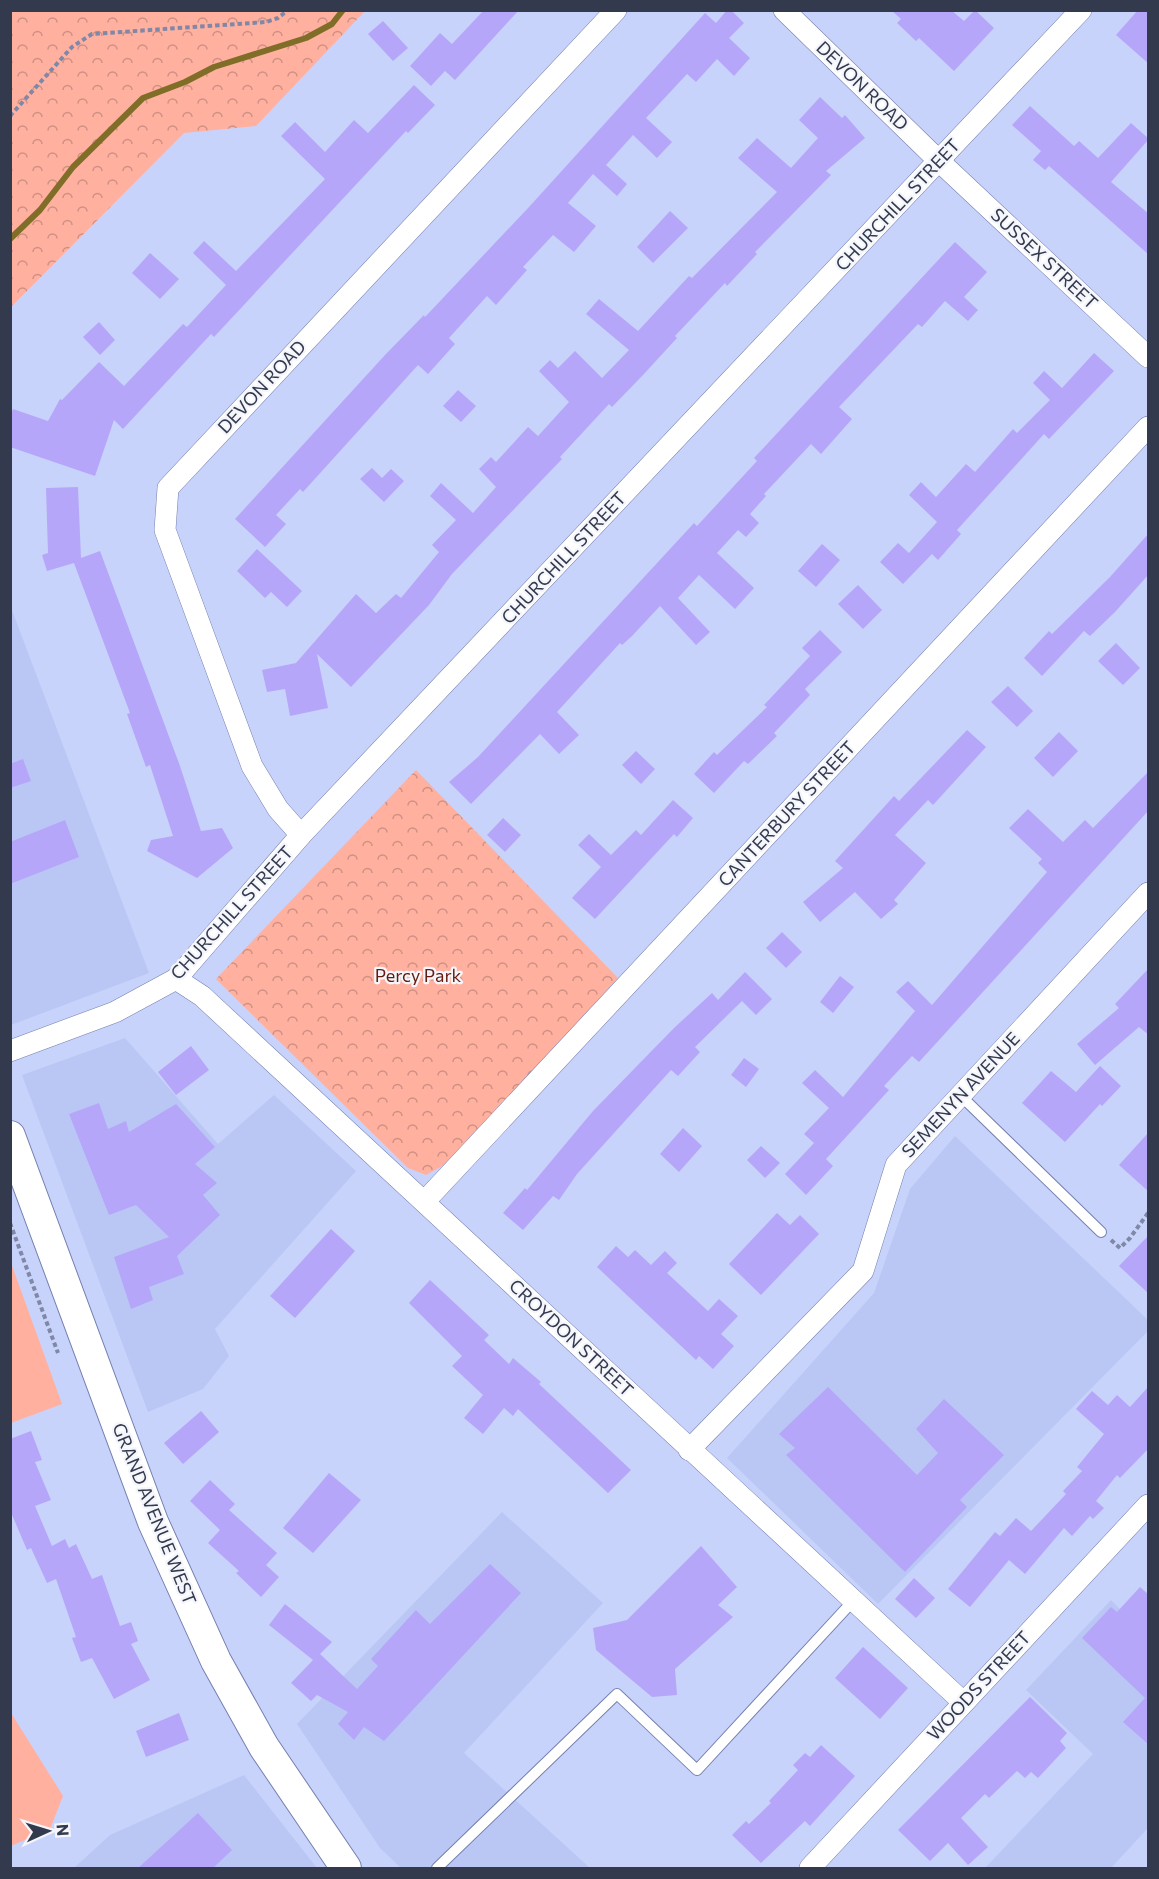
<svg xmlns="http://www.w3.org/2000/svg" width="1159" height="1879" viewBox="0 0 1159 1879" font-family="Commissioner,sans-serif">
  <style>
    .built { fill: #bac7f5 }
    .grass { fill: #ffb09f }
    .park { fill: url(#park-crowns) }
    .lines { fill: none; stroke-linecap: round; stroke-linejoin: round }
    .stream { stroke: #806d28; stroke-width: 6 }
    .building { fill: #b6a6fa }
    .lane-casing { stroke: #7480ae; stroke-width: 12 }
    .street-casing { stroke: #7480ae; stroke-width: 22 }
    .secondary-casing { stroke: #7480ae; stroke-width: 32 }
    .path { stroke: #8088a7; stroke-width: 4; stroke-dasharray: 4.5 3; stroke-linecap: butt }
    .lane { stroke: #fff; stroke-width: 10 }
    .street { stroke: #fff; stroke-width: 21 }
    .secondary { stroke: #fff; stroke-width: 30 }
    .labels { text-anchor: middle; stroke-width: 4.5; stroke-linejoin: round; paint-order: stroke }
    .street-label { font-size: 18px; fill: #343a4e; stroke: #f4f6fb }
    .park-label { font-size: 18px; fill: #641b0e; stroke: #f4f6fb }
  </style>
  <defs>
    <pattern id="park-crowns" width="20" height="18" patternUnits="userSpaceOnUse" patternTransform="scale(1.5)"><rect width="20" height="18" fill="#ffb09f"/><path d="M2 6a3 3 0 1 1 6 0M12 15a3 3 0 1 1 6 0" fill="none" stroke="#cf9084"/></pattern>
  </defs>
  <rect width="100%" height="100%" fill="#c8d3fb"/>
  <!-- built -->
  <g class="built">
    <polygon points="10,605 149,973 11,1025 10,1025"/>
    <polygon points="125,1038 218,1144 274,1095 356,1171 215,1329 229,1356 203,1389 148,1412 22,1075"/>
    <polygon points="955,1136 1148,1320 1148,1331 878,1604 727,1458 874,1293 910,1189"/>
    <polygon points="502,1512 603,1603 464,1753 590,1868 401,1868 380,1848 297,1724"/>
    <polygon points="1111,1600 1148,1638 1148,1828 1111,1868 985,1868 1093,1754 1026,1690"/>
    <polygon points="244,1775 317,1868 74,1868 110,1835"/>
  </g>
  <!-- grass -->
  <g class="grass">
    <polygon points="11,1263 62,1404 11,1423 10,1423"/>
    <polygon points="11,1713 63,1796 50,1829 11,1846"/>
  </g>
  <!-- park -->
  <g class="park">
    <polygon points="11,10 365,10 365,11 256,126 184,133 11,307"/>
    <polygon points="416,770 618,978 451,1161 426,1175 408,1168 216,979"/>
  </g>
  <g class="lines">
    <!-- stream -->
    <polyline class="stream" points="10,239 40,210 73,167 143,98 185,82 214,67 306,38 332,24 343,10"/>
  </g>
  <!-- building -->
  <g class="building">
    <polygon points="484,10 519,10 455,80 445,71 431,86 410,66 440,33 452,44"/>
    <polygon points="727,10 731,10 744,23 729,38 750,58 734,76 717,59 696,82 687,74 646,118 672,142 657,158 633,135 606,165 627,184 617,196 593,174 568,203 596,226 574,252 553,235 523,267 527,270 496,305 487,296 449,338 455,344 428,374 418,365 303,492 300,489 276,515 286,524 265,547 235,519 385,355 424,315 425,317 529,207 705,13 716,23"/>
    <polygon points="891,10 951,10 964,21 975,10 994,28 954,71 919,38 916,41 897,23 901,19"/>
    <polygon points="1138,10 1149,10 1149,64 1116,35"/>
    <polygon points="383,21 408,48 393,61 368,34"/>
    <polygon points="414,85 435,105 408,133 406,131 214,337 211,334 123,429 114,420 95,476 10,447 10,418 13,409 48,421 60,399 62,400 99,362 124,386 183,324 187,327 226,285 193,253 204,241 236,271 325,179 281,136 295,122 325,152 354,120 368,133"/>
    <polygon points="820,97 842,118 845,115 865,138 826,171 831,175 755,252 757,254 727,286 725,283 675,336 677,338 643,375 612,407 609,404 560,457 562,459 452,574 429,605 351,687 317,654 328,708 290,716 285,689 267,692 262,670 296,663 356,594 376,613 396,594 401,598 439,552 432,545 456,520 430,496 441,483 473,513 496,487 479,469 491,457 496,462 528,427 538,436 569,402 539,371 550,360 558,368 575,351 602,378 629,350 586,314 599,299 638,331 689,276 692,278 777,192 738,158 757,138 791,168 818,138 799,120"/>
    <polygon points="1030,106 1074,146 1079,141 1098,158 1131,123 1149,139 1111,182 1149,214 1149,255 1049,166 1045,170 1033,160 1041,151 1012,125"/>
    <polygon points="670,211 688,228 653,263 637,247"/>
    <polygon points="955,242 987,272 964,297 978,310 968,321 945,301 922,327 918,324 839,407 852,419 821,454 811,444 764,494 766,496 750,514 759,523 746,537 738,530 717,553 754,588 735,609 699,575 678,598 710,632 696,645 660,606 632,636 622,645 620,643 557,712 579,735 559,754 540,734 471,804 449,782 478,757 694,523 697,526 757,461 754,458"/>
    <polygon points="150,253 179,279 160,299 132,273"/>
    <polygon points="99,322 115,340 100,355 83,337"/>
    <polygon points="1094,353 1114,371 1049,439 1044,434 957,530 961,534 938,560 932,554 903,584 880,562 898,543 909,553 937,522 909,495 921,482 936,497 966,464 975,472 1013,429 1017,433 1050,400 1033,383 1044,371 1062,388"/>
    <polygon points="458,390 476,406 461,422 443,406"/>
    <polygon points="372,468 382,478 391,469 404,481 384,502 360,479"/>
    <polygon points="78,487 81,558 100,551 180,766 201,831 222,828 233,848 197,878 147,851 151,840 173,836 150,765 146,767 127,714 130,713 74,563 47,571 42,555 48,553 46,488"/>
    <polygon points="1149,533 1149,574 1115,612 1090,636 1084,631 1042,676 1024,658 1049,631 1052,634 1110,577"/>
    <polygon points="822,544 840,560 816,587 798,571"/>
    <polygon points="257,549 302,591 287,607 271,592 265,598 237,571"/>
    <polygon points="858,585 882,610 863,629 838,604"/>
    <polygon points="820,630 842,652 805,689 810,695 774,733 777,736 748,764 744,761 714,793 694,774 714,752 717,755 767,707 764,705 810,656 802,648"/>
    <polygon points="1116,643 1140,668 1123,685 1098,661"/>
    <polygon points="1008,686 1033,711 1017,727 991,702"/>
    <polygon points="967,730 986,747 933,805 928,800 895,835 926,863 894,900 898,904 881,919 855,892 820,922 803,902 843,868 835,861 894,796 899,801"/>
    <polygon points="1059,732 1078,751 1053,777 1034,758"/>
    <polygon points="636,751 655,769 641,784 622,765"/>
    <polygon points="23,759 31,781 10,788 10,764"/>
    <polygon points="1149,771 1149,810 919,1062 912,1056 884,1086 889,1090 826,1159 833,1166 806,1195 785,1174 814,1143 804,1134 829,1108 802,1083 815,1070 843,1097 915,1011 896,992 908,981 932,1005 1047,872 1038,863 1042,859 1009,828 1028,809 1063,842 1085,820 1093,828"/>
    <polygon points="673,800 693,818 677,837 674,834 595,919 572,898 601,867 578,845 589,834 611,855 636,830 641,835"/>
    <polygon points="503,818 521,835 505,852 487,835"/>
    <polygon points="65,820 79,857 10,884 10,842"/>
    <polygon points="782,932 802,952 786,968 766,948"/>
    <polygon points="1149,968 1149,1035 1139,1027 1095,1065 1077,1044 1119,1008 1115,1004"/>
    <polygon points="745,972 772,999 756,1015 742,1001 695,1047 700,1052 678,1076 671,1070 577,1174 559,1200 553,1196 523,1230 503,1213 525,1188 527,1190 593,1111 674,1028 712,993 718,1000"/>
    <polygon points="840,976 854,987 833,1013 820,1002"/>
    <polygon points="191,1046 209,1070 176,1095 158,1072"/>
    <polygon points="744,1058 759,1069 746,1087 731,1075"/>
    <polygon points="1100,1066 1121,1086 1102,1106 1100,1104 1065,1142 1022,1103 1051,1071 1076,1092"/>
    <polygon points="99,1103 108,1129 126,1121 129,1132 176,1104 215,1147 195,1164 217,1183 203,1195 220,1215 177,1256 184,1274 149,1287 153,1300 131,1309 114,1257 169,1237 136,1205 109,1215 69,1114"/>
    <polygon points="683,1128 702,1146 679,1172 660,1154"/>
    <polygon points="1149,1132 1149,1192 1119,1165"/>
    <polygon points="761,1146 780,1163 765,1178 747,1160"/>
    <polygon points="777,1213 790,1225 800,1215 819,1234 761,1295 729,1264"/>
    <polygon points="331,1229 355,1251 295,1318 270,1296"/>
    <polygon points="1149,1235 1149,1294 1119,1266"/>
    <polygon points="616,1246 628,1257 635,1250 651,1265 665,1251 677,1263 667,1273 708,1311 719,1299 738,1316 721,1334 734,1346 713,1369 699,1356 696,1360 597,1267"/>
    <polygon points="430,1280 489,1335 484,1340 509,1364 513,1358 541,1382 539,1384 631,1470 608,1493 518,1409 513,1416 504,1408 483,1434 464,1418 483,1395 452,1366 462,1356 409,1303"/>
    <polygon points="1149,1386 1149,1448 1120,1478 1117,1475 1096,1501 1104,1508 1093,1519 1090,1516 1072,1536 1064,1528 1025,1574 1009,1560 970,1607 948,1589 995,1532 1000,1536 1016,1518 1031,1531 1066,1494 1063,1491 1082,1471 1077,1467 1104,1434 1076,1409 1092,1391 1108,1405 1117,1395 1130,1407"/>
    <polygon points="828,1387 917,1475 938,1453 916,1429 944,1399 1004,1455 960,1500 967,1507 905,1572 786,1455 795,1448 779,1434"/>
    <polygon points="201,1411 219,1432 183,1464 164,1443"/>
    <polygon points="31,1431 42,1460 35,1462 51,1500 35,1506 52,1546 65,1539 69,1548 76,1544 92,1579 102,1575 120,1626 131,1622 138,1641 131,1644 150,1680 114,1699 92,1658 81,1662 72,1638 76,1637 56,1579 47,1583 31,1548 27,1550 10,1510 10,1439"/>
    <polygon points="329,1473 361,1500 313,1553 283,1528"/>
    <polygon points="210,1480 235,1504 229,1510 277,1553 266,1565 279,1577 261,1597 236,1573 239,1571 208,1543 220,1530 190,1501"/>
    <polygon points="701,1546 737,1587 718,1605 733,1617 675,1669 677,1695 652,1697 596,1650 593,1628 627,1620"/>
    <polygon points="490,1564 521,1593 384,1741 364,1727 354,1740 338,1724 348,1712 317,1695 311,1701 291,1683 313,1660 269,1625 285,1604 332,1642 320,1654 357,1689 378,1666 371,1659 416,1610 430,1624"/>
    <polygon points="914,1578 935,1598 916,1618 895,1599"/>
    <polygon points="1140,1587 1149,1595 1149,1745 1123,1722 1145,1698 1082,1638 1111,1607 1117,1612"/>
    <polygon points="863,1647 908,1688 880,1719 835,1678"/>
    <polygon points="1030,1697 1067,1733 1060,1741 1066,1748 1038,1778 1031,1772 1025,1778 1017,1771 989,1798 985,1794 961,1818 988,1847 968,1865 948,1843 930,1861 898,1830"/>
    <polygon points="179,1713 189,1740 146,1757 136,1731"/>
    <polygon points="821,1745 855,1776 810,1826 805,1821 761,1863 732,1835 746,1821 749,1824 771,1803 769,1801 798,1770 793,1765 805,1753 810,1757"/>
    <polygon points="198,1813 232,1850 212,1869 137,1869"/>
  </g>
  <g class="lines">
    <defs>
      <g id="lane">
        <polyline points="961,1096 1101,1232"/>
        <polyline points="437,1868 617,1694 697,1770 853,1601"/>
      </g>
      <g id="street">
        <polyline points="784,10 939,161 1148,357"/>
        <polyline points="301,835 278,809 252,766 165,530 168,488 616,10"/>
        <polyline points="176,979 202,996 963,1702"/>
        <polyline points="10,1051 115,1012 176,979 301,835 1081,10"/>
        <polyline points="425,1201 1148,427"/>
        <polyline points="689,1450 863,1271 896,1165 1148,893"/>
        <polyline points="810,1868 1148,1505"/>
      </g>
      <polyline id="secondary" points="10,1136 153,1522 216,1661 264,1747 346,1868"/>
    </defs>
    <!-- lane casing -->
    <use href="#lane" class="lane-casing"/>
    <!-- street casing -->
    <use href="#street" class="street-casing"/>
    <!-- secondary casing -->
    <use href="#secondary" class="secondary-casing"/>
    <!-- path -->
    <g class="path">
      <polyline points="10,116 72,47 92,34 266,22 278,18 288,10"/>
      <polyline points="10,1223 58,1353"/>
      <polyline points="1111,1240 1120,1248 1130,1238 1148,1213"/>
    </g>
    <!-- lane -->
    <use href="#lane" class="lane"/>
    <!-- street -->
    <use href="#street" class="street"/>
    <!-- secondary -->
    <use href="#secondary" class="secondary"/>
  </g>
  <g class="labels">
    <!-- street labels -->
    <g class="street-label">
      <text transform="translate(862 86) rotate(44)" y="6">DEVON ROAD</text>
      <text transform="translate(898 205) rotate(-47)" y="6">CHURCHILL STREET</text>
      <text transform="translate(1044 259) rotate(43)" y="6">SUSSEX STREET</text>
      <text transform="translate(262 387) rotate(-47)" y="6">DEVON ROAD</text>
      <text transform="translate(564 558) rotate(-47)" y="6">CHURCHILL STREET</text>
      <text transform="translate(787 814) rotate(-47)" y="6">CANTERBURY STREET</text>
      <text transform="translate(232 913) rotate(-48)" y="6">CHURCHILL STREET</text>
      <text transform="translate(961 1095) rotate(-47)" y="6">SEMENYN AVENUE</text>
      <text transform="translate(571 1338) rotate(43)" y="6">CROYDON STREET</text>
      <text transform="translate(154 1514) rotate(68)" y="6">GRAND AVENUE WEST</text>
      <text transform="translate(979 1686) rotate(-47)" y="6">WOODS STREET</text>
    </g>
    <!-- park labels -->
    <g class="park-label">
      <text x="418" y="982">Percy Park</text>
    </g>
  </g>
  <!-- border -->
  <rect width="1159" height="1879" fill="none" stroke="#343a4e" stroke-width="24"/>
  <!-- north arrow -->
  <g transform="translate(48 1831) rotate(86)" stroke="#f4f6fb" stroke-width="4.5" paint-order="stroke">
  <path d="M0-4.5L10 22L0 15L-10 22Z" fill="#343a4e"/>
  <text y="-9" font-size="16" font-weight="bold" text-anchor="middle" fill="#343a4e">N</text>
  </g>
</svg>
